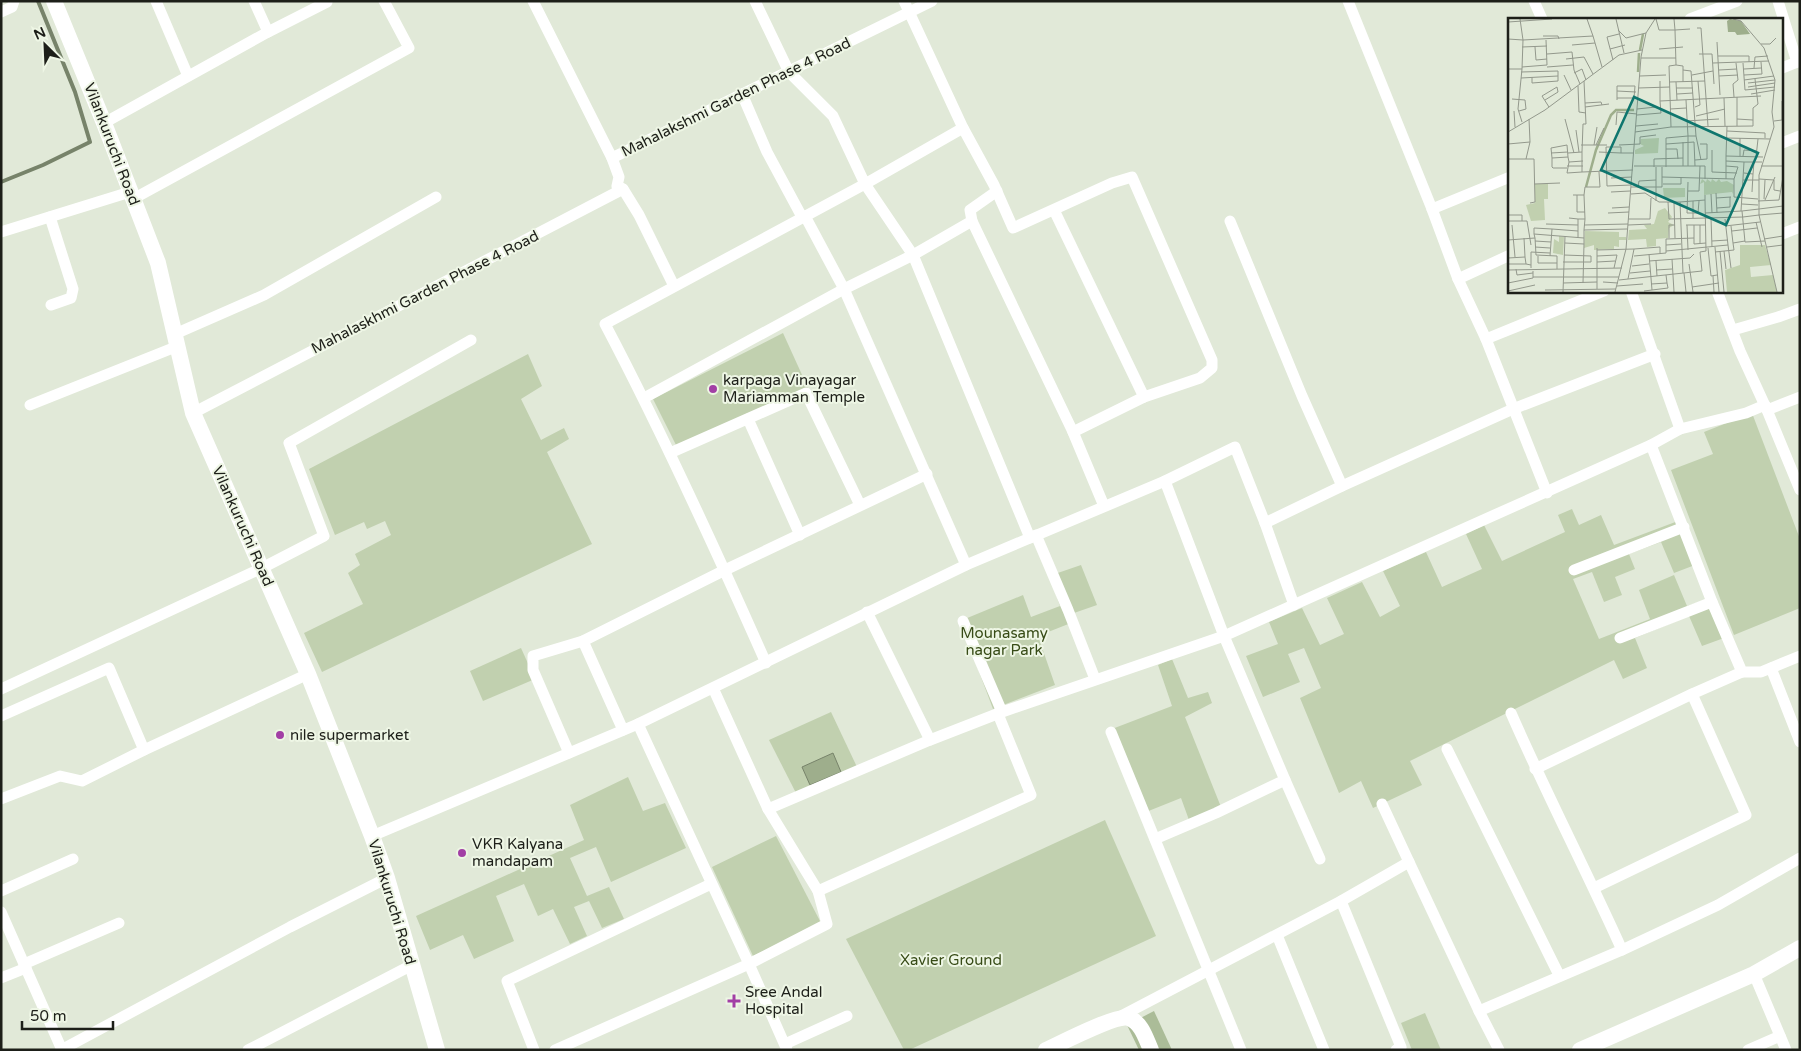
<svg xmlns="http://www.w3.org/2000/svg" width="1801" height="1051" viewBox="0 0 1801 1051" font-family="'Varela Round',sans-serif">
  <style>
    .green { fill: #c1d0af }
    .forest { fill: #abbc98 }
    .water { fill: #9eae8c; stroke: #77836a }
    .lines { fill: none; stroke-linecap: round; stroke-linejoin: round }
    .stream { stroke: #77836a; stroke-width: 4 }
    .street { stroke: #fff; stroke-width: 11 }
    .secondary { stroke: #fff; stroke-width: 16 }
    .poi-dot { fill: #a23fa5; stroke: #eef6e5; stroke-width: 2 }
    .labels { text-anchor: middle; stroke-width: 4; stroke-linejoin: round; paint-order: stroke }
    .street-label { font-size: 15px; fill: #1d1f19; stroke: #eef6e5 }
    .poi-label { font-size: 15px; fill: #1d1f19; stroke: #eef6e5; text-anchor: start }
    .park-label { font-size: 15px; fill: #374b16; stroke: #eef6e5 }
    .inset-river { fill: none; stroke: #9eae8c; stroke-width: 2.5 }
    .inset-road { fill: none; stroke: #93988c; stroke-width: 1 }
    .view { fill: #0f766e; fill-opacity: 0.15; stroke: #0f766e; stroke-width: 2.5 }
    .inset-edge { fill: none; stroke: #1d1f19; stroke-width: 2.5 }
  </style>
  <rect width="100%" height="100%" fill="#e1e9d8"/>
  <!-- green -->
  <g class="green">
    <polygon points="783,333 808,388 676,445 653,399"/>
    <polygon points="528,354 542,386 521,399 541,440 564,428 569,439 547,452 592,544 322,672 304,633 363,604 348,573 360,565 355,554 391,535 385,521 367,529 364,522 335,535 309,469"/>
    <polygon points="1752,413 1800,539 1800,608 1734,635 1671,470 1713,454 1704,432"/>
    <polygon points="1572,509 1579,525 1601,515 1614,545 1678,521 1695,565 1674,573 1661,542 1629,554 1635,569 1615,577 1622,595 1604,602 1592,572 1573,579 1599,639 1650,619 1639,590 1674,575 1687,606 1708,599 1724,638 1702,646 1689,616 1635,638 1647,668 1623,679 1614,660 1410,761 1422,785 1373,808 1361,781 1339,793 1300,698 1321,688 1304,648 1288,654 1300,682 1263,697 1246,656 1278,644 1269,622 1302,608 1320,645 1344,634 1327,598 1362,582 1380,617 1400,606 1383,571 1426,552 1442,587 1482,569 1466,534 1484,525 1502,561 1565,532 1558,515"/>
    <polygon points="1081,565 1097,605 1074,613 1076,621 1038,636 1055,685 993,709 960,621 1023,595 1031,617 1060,606 1049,576"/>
    <polygon points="521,648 535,679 483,701 470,671"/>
    <polygon points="1172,659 1188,698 1208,692 1212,703 1185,717 1221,807 1189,820 1181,798 1146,812 1112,729 1172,706 1158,665"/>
    <polygon points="831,712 857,767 796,793 769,740"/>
    <polygon points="628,777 643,811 665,803 686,848 611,882 596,847 570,858 587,896 609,887 624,919 602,928 589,901 574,907 587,936 570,944 553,909 538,916 524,884 496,896 514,941 474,959 463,935 430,950 416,916 584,840 570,805"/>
    <polygon points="1105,820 1156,936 909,1050 904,1050 846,939"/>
    <polygon points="776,836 821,923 753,956 712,867"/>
    <polygon points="1425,1013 1441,1050 1412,1050 1401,1023"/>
  </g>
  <!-- forest -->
  <polygon class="forest" points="1154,1011 1172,1050 1139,1050 1127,1025"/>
  <!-- water -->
  <polygon class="water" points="833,753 841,772 810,785 802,767"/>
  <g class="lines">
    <!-- stream -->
    <polyline class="stream" points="1,182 43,165 90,142 75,92 38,1"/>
    <!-- street -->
    <g class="street">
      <polyline points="156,1 188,76"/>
      <polyline points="254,1 268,32"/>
      <polyline points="533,1 612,158 932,1"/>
      <polyline points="755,1 789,72 833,116 865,184 963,128 904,1"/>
      <polyline points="1348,1 1432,209"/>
      <polyline points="1534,1 1542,19"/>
      <polyline points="1778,1 1797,62"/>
      <polyline points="1,12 12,7 14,1"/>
      <polyline points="1690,19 1737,1"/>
      <polyline points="1782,68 1800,61"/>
      <polyline points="742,94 767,152 802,217"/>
      <polyline points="104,123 268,32 327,2"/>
      <polyline points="963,128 994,185 1013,228 1112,183 1132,177 1212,360 1212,368 1200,378 1144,397 1073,432"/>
      <polyline points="1782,143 1800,136"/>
      <polyline points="1510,177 1432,209 1458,279 1486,339 1547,493"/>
      <polyline points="623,189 639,215 674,286"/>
      <polyline points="133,199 409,48 384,1"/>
      <polyline points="1054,210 1144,397"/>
      <polyline points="805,216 844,289 966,565"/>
      <polyline points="50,217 73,289 71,298 51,305"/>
      <polyline points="972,221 970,210 997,191"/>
      <polyline points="1230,221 1302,396 1342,486 1513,409 1655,354"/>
      <polyline points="1,232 130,192"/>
      <polyline points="1782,234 1800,227"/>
      <polyline points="1458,279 1510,255"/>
      <polyline points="1631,291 1680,429 1651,445"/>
      <polyline points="1717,291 1740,351 1767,410 1800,490"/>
      <polyline points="1733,330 1778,317 1800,309"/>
      <polyline points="175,334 264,295 436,197"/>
      <polyline points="1486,339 1604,291"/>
      <polyline points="644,398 844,289 913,255 972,221 1073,432 1104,506"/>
      <polyline points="30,405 178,346"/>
      <polyline points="1767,410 1800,397"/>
      <polyline points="193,413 623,189 617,186 619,177 612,158"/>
      <polyline points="748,419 800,535"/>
      <polyline points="1680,429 1746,413 1765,405"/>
      <polyline points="670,453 806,393 860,505"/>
      <polyline points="1165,481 1235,447 1265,523 1294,605"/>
      <polyline points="1265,523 1342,486"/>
      <polyline points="1036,535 1068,610 1095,679"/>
      <polyline points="1574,570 1684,527"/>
      <polyline points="867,612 930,740"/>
      <polyline points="963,621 1002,712"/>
      <polyline points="1620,638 1712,602"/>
      <path d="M 766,663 C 715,548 663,434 605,324 L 865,184 L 913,255 L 1030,538"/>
      <polyline points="1771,668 1800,742"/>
      <polyline points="1,689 262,568 324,536 289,443 471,340"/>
      <path d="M 1511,713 C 1546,793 1586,870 1622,950"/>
      <polyline points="1,716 109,668 144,750 308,674"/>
      <polyline points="638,724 749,964 787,1050"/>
      <polyline points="623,730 583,641 725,570 927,474"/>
      <polyline points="1111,732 1241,1050"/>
      <polyline points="1447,749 1559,975"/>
      <polyline points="569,753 533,670 533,656 583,641"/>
      <polyline points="1535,769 1692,694 1742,672"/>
      <polyline points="1285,780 1320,859"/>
      <polyline points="1,799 60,776 82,781 144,750"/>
      <polyline points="768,809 930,740 1002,712 1224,636 1651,445 1712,602 1742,672 1761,672 1800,656"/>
      <polyline points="372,836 638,724 966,565 1165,481 1224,636 1285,780 1216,813 1155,839"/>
      <polyline points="1409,862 1479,1011 1499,1050"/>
      <polyline points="1594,888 1746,815 1692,694"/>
      <polyline points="1,891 73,859"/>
      <polyline points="818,891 1031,795 998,714"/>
      <polyline points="1341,901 1401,1047 1396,1050"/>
      <polyline points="1,912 62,1050"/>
      <polyline points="1277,935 1324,1050"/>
      <polyline points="24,964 119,923"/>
      <polyline points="1754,974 1786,1050"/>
      <polyline points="1,978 26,968"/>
      <polyline points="1479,1011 1622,950 1718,905 1800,858"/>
      <polyline points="1119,1017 1341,901 1409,862 1382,804"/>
      <polyline points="785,1044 847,1016"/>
      <polyline points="61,1050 290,927 387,878"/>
      <polyline points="248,1050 412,965"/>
      <polyline points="534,1050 507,981 711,884"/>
      <polyline points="555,1050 749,964 827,924 818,891 768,809 713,688"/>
      <polyline points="1748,1050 1780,1036"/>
    </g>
    <!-- secondary -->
    <g class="secondary">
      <polyline points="54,1 104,123 158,263 193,413 308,674 372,836 387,878 437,1050"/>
      <path d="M 1046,1050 C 1061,1043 1117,1014 1129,1018 C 1142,1023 1146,1039 1151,1050"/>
      <polyline points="1580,1050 1754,974 1800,948"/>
    </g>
  </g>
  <!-- markers -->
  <g class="poi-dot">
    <circle cx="713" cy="389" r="5"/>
    <circle cx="280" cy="735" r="5"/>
    <circle cx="462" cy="853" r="5"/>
    <path d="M731.5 993.5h5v5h5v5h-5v5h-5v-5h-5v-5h5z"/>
  </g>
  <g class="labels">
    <!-- street labels -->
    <g class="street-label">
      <text transform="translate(736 97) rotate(-26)" y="5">Mahalakshmi Garden Phase 4 Road</text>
      <text transform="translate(112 144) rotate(69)" y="5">Vilankuruchi Road</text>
      <text transform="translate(425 292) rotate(-27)" y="5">Mahalaskhmi Garden Phase 4 Road</text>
      <text transform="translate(243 526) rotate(66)" y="5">Vilankuruchi Road</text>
      <text transform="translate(392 902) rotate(73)" y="5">Vilankuruchi Road</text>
    </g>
    <!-- poi labels -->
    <g class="poi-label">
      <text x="723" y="385">karpaga Vinayagar<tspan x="723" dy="17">Mariamman Temple</tspan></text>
      <text x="290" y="740">nile supermarket</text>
      <text x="472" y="849">VKR Kalyana<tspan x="472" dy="17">mandapam</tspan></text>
      <text x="745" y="997">Sree Andal<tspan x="745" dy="17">Hospital</tspan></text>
    </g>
    <!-- park labels -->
    <g class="park-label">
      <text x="1004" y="638">Mounasamy<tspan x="1004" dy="17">nagar Park</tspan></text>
      <text x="951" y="965">Xavier Ground</text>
    </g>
  </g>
  <!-- overview -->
  <g transform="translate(1508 18)">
    <rect width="275" height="275" fill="#e1e9d8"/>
    <path d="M 151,120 L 150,135 L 127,136 L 127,132 L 136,128 L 132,126 L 133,121 ZM 194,161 L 198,164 L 199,161 L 203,164 L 204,161 L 208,164 L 211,161 L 213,164 L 219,163 L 226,167 L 225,176 L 224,174 L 196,177 L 196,164 L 192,166 ZM 27,166 L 40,166 L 40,181 L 36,181 L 37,202 L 23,203 L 18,187 L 27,185 ZM 155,170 L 177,170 L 177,179 L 156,180 ZM 157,190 L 164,199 L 160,204 L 166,207 L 161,210 L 160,220 L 148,221 L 148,228 L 139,229 L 138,221 L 120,222 L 121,212 L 139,211 L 136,207 L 146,206 L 150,193 ZM 77,213 L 111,214 L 111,219 L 118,219 L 118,222 L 111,222 L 111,229 L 106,228 L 106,231 L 86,232 L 86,227 L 76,230 ZM 51,218 L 56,219 L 55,237 L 45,235 L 46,221 L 51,224 ZM 232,227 L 257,227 L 263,247 L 242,249 L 243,259 L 265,257 L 269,274 L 219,274 L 217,252 L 232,247 Z" fill="#c1d0af"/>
    <path d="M 222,1 L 233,3 L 242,16 L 229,17 L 227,14 L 220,14 L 219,3 Z" fill="#9eae8c"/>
    <path class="inset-river" d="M 132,32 L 135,16M 130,54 L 131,35M 78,169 L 88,132 L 103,97 L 108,92 L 126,92"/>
    <path class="inset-road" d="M 79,1 L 85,18M 108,1 L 116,35M 148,1 L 151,12 L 167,12 L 168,47 L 161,48 L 163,109 L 245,108 L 245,90 L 250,86 L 247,61M 166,1 L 167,12 L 182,11M 225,1 L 233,3 L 256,30 L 267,62 L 264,94 L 266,109 L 251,157 L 251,191 L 234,193M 0,4 L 44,1M 189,10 L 193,10 L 200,108M 110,12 L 118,20 L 138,15M 35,18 L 50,18 L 51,21M 0,21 L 15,22 L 12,1M 209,24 L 212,77M 253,26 L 262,26 L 268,20M 64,27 L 87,25M 14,29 L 39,28M 27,29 L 28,42 L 39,41M 102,31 L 117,27M 151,31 L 175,29M 39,36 L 64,34 L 66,52 L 72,66M 191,36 L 204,36 L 206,66M 210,38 L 241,38 L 241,44M 133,40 L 168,40M 58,41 L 76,39 L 85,56M 105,42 L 99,19 L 111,16M 205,45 L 261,43M 235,45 L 237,72 L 267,69M 168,47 L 175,48 L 175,64M 14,49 L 39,47 L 38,22M 39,49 L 65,47M 246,50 L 247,39 L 260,38M 0,51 L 14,51 L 10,91 L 14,104M 14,51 L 15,22 L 85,18 L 94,49M 236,51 L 253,50M 175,52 L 183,53 L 188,118 L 180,118 L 178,82M 211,52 L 229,51M 13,54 L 50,53 L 50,58M 66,55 L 74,51 L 78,62M 56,57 L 63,72M 184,57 L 205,53M 236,57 L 254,56 L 253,44M 132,58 L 158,57M 211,58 L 230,57M 13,60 L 50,58 L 50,63 L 24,65 L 24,59M 236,62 L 266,58M 161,64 L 197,63M 168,64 L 169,82M 240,65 L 267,62M 70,68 L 71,94 L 78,95M 240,69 L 267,65M 130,70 L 162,69M 168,70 L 185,70M 109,73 L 128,74M 169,76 L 185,75M 243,76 L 267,72M 226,79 L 225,66 L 230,62 L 228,45M 229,79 L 229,108M 109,80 L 126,80 L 127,68 L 109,68 L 109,82M 216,80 L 217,108M 4,81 L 17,82 L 18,91 L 11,93M 37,82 L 50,74 L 49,69 L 34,78 L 41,89M 152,83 L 152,63M 77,85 L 93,84 L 94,87M 77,89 L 101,86M 187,89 L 192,87 L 190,63M 129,91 L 148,89M 162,91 L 178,90M 6,93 L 7,109M 129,97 L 153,95 L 152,83 L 253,78M 188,98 L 217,91M 57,101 L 66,135M 229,101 L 245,102M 178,103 L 211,101M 266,103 L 274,102 L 274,83M 108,107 L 109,94 L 129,96M 128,108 L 150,106M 68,112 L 71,134M 219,113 L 257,115 L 257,120M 0,114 L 37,92 L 111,37 L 134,32M 127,114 L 163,109M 188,118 L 193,142M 219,120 L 262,121M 175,124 L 175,148M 0,126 L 22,124 L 21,101M 158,126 L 186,124 L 187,148M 73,127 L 99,127M 86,127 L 89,109M 88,127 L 96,110M 111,127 L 132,126 L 132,119 L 148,117M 158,131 L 169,131 L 170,141M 204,132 L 204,154 L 229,155M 74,134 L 75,106 L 78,106 L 76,63M 91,134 L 113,135M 43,135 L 60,134M 60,135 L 74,134 L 74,154 L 59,155 L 61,144M 218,138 L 219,108M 232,138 L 232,120M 235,138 L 236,132 L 249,133M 60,139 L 61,144 L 75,143M 248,139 L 250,121M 44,140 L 60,139 L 59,127 L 43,130 L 44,140 L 44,149 L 45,150 L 59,150M 0,141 L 26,141 L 27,184 L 22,185M 18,141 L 22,124M 187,142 L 199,141 L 199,126 L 192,126M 218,143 L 236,144M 59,148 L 75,148M 126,148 L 192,148 L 191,173 L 180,173M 192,148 L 197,148 L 197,161M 218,148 L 230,149 L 226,161M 253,148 L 275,148M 146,149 L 146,141 L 175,140M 148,149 L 148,183M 158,149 L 158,120 L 180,118 L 180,148M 74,154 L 125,152M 236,155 L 245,156 L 246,144M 154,159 L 226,161 L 226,179 L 250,181M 103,160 L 124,159M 218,161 L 218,138 L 255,139M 251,161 L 266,162 L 266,172 L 272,173M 235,162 L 251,162M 180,164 L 179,195 L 190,195 L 191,183M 26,166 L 52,165M 155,166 L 173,166 L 173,159M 123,167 L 99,168 L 98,129 L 113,129 L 113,135 L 126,135M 123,169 L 154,169 L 154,149M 130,169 L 131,163 L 148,162M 103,174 L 122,173M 244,174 L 245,156M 208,175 L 209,195M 123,176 L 137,175 L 151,184 L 172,184 L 175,255M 203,176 L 204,195M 65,177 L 76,177 L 77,201M 69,177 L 69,194 L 77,194M 76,177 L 77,169 L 92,169 L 91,154M 208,180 L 223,179M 256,181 L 257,162M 257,182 L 267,159M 250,183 L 271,182 L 275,159M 160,184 L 161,201 L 235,199 L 251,197 L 251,191 L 275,188M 166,184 L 167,220M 172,184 L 197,182 L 197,177M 234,186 L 250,187M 104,190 L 121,189M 209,190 L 222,189 L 222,179M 233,193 L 236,144 L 254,144M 100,195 L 121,194M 197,195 L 234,193 L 237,224 L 257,223M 0,197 L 14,197 L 14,203M 61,200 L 70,201 L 70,207M 185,200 L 185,183M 203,200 L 204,229M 70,201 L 77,201 L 76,212M 120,201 L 142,201 L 143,180M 0,203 L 19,203 L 23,227M 248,204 L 254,229M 38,206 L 70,207 L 70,213M 4,207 L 7,239M 76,207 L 120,206M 120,207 L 143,206M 178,207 L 197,207M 179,207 L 180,232M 192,207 L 192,225M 217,208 L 252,204M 223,208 L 225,225 L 237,223M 44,211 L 70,213 L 70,219M 224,213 L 249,210M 26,216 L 26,210 L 44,211 L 42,238M 16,220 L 17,239M 27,220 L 26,216 L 76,220M 161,220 L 161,207 L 167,207M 186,220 L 186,226 L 198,225M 256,221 L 275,218M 0,222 L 27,220 L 28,237 L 49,238 L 49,251M 27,223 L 43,224M 204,223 L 220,222M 57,225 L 76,226 L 75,265M 76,226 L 76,212 L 119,211M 158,227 L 173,226M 220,227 L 223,250M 27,229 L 42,230M 207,229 L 211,274M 259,229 L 275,227M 89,230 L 89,244 L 107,243M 200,230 L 203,258 L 209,257M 126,231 L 152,229 L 152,235M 89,232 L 126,231 L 120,261M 158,233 L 220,227 L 217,201M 212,233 L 216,274M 216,233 L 218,251M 207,234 L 226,232 L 225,225M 141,236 L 144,272M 30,238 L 30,245 L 49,245M 89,238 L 109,237 L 106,250M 126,238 L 158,235 L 158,221 L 186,220 L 186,207M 0,240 L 17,239 L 18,246 L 23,247 L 23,250M 164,241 L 166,274M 141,243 L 182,240 L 186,236M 148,243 L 149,258M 55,244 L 83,244 L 83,238 L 56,237M 0,246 L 18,246M 181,246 L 185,274M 23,247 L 23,234 L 42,235M 124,248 L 141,246M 8,251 L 9,257 L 25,255M 0,252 L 114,250M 148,252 L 164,251M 122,255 L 142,253M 176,255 L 178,274M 205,258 L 206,274M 25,259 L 111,259M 111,262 L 194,253 L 192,234 L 198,233 L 197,182M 95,264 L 110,265M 0,265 L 25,260 L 25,253M 55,265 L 89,264M 143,266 L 159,265 L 158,257M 109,268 L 135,266M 184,269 L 211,265M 89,271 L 89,244M 37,272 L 108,271M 0,273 L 27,267M 136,273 L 160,270 L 159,265M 55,274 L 57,218M 107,274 L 118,231 L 133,39 L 138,15 L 147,1M 269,274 L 251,197 L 275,195"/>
    <path class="view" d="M 126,79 L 250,135 L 218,207 L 93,152 Z"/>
    <rect width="275" height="275" class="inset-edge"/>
  </g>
  <!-- border -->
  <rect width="1801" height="1051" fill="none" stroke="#1d1f19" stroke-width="5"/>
  <!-- north arrow -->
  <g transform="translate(45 45) rotate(336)" stroke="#eef6e5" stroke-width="4" paint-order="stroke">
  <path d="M0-4L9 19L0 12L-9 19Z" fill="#1d1f19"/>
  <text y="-8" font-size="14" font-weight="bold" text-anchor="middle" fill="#1d1f19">N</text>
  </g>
  <!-- scale -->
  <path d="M22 1021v8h91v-8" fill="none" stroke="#1d1f19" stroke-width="2.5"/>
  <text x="30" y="1021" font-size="15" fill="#1d1f19" stroke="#eef6e5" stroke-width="4" paint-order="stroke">50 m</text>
</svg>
